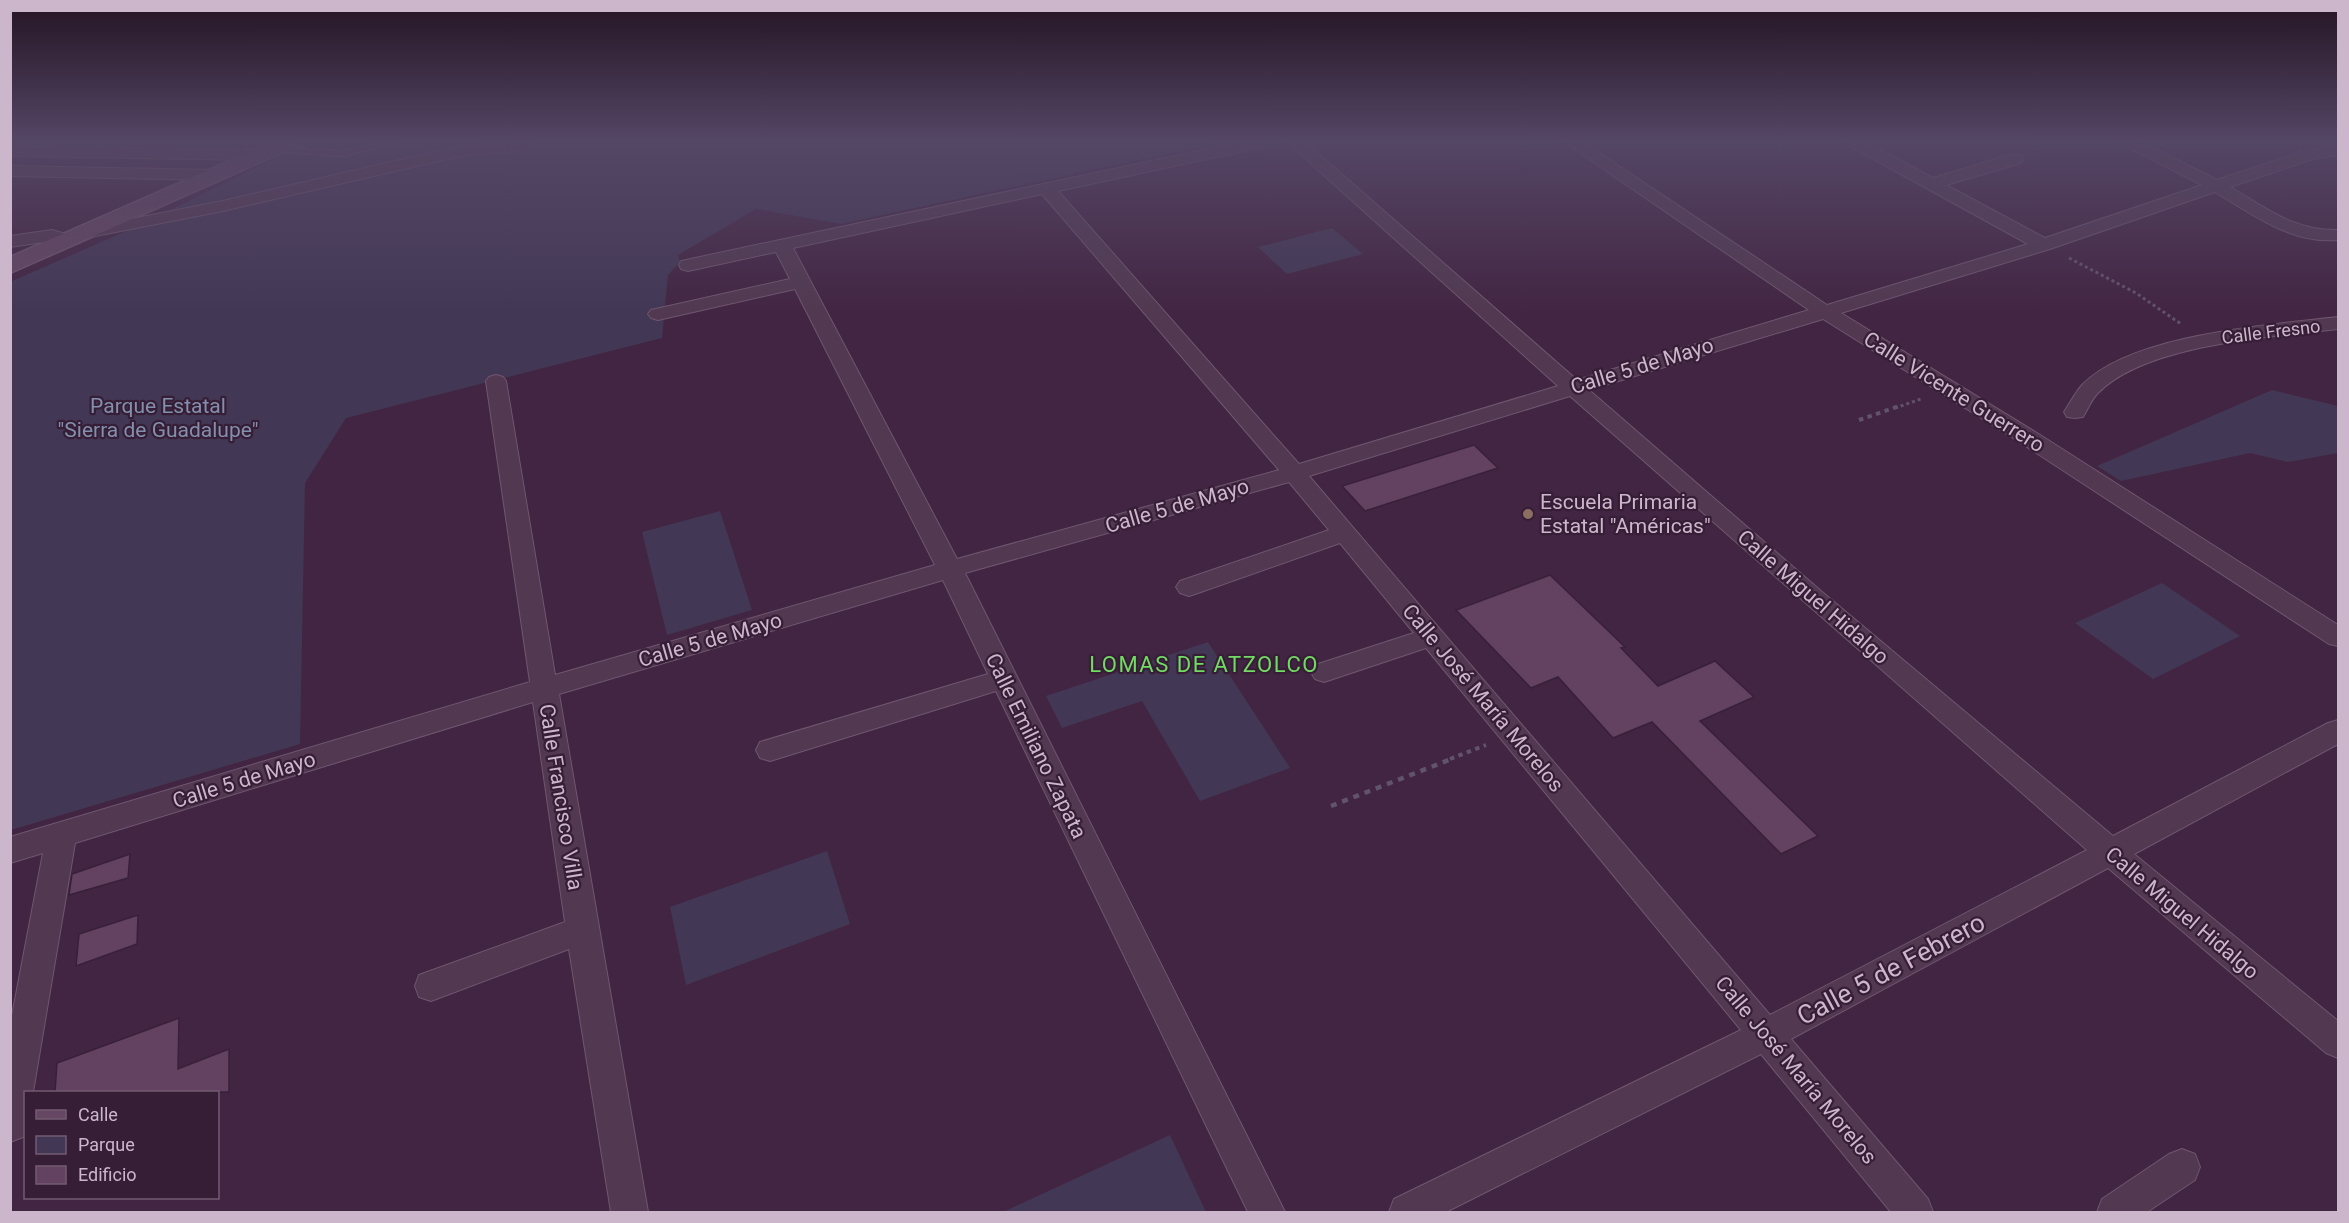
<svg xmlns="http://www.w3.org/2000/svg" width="2349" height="1223" viewBox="0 0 2349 1223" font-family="Roboto,sans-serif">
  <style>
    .green { fill: #423855 }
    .building { fill: #624161; stroke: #392039; stroke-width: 1.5 }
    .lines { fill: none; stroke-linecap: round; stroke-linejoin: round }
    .service-casing { stroke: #6f576f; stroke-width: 3 }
    .minor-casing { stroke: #6f576f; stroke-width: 2 }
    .secondary-casing { stroke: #6f576f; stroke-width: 3 }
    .path-far2 { stroke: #62536d; stroke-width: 3; stroke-dasharray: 3 3; stroke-linecap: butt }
    .path-far1 { stroke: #62536d; stroke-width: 4; stroke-dasharray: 4.5 4.5; stroke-linecap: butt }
    .path { stroke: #62536d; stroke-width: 4.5; stroke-dasharray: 6 6; stroke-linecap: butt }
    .service { fill: #523951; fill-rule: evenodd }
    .minor { fill: #523951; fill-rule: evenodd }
    .secondary { fill: #654763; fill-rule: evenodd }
    .education-dot { fill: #8d6e63; stroke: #371e37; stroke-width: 2 }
    .labels { text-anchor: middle; stroke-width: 4.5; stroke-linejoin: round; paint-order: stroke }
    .far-street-label { font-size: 18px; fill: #ccb6cb; stroke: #371e37 }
    .street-label { font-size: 21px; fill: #ccb6cb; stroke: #371e37 }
    .park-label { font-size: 21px; fill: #8290ad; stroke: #371e37 }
    .poi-label { font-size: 21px; fill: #ccb6cb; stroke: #371e37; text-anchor: start }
    .neighbourhood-label { font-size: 22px; letter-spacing: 1.5px; fill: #72db63; stroke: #371e37 }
    .near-street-label { font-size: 26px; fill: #ccb6cb; stroke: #371e37 }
  </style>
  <rect width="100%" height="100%" fill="#422542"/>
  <!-- green -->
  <g class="green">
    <polygon points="307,142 1220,142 841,224 756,209 678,255 680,262 668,275 662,338 346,418 305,483 300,744 11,830 10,282 147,222"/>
    <polygon points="1332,228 1363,254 1287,274 1258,247"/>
    <polygon points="2272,390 2338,406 2338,453 2288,462 2250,453 2121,481 2097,466"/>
    <polygon points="720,511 752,610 667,635 642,532"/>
    <polygon points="2162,583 2240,636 2153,679 2075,623"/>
    <polygon points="1208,642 1290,768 1200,801 1142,701 1062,728 1046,696"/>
    <polygon points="827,851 850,924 686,985 670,907"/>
    <polygon points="1170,1135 1206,1212 1003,1212"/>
  </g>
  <!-- building -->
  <g class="building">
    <polygon points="1474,445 1498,468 1365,511 1342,486"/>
    <polygon points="1550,575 1625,647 1621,648 1658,686 1715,661 1754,697 1700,721 1818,836 1781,854 1652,722 1613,738 1558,677 1531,688 1456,610"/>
    <polygon points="130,854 128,878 69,895 72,874"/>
    <polygon points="138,915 137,944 76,966 79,934"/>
    <polygon points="179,1018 178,1069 229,1049 229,1092 55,1092 57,1063"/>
  </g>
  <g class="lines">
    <defs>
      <polygon id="service" points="382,142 395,142 344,156 277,151 273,149 277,147 344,152"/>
      <g id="minor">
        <polygon points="504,142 529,142 531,145 523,150 460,156 223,211 80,239 74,238 71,234 74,230 80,229 223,201 460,146"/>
        <path d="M 1241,142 L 1271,142 L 1263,147 L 1058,191 L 1299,464 L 1558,386 L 1287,142 L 1305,142 L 1577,380 L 1809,310 L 1564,142 L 1583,142 L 1827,305 L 2028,244 L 1848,145 L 1846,142 L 1866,142 L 1933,178 L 2009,155 L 2021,155 L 2023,159 L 2021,163 L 1946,185 L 2045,238 L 2202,185 L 2124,145 L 2122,142 L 2142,142 L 2217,180 L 2304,151 L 2338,145 L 2338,155 L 2313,159 L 2230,187 C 2268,209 2294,231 2338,230 L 2338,240 C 2291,244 2254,215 2215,192 L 2050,249 L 1841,313 L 2037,433 L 2338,625 L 2338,646 L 2329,644 L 2021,443 L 1823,319 L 1589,390 L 1821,591 L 2113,836 L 2328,723 L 2338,720 L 2338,744 L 2134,854 L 2338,1021 L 2338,1058 L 2326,1053 L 2108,868 L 1791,1039 L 1928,1199 L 1933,1212 L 1891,1212 L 1761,1054 L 1446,1212 L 1389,1212 L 1394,1199 L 1741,1030 L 1426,648 L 1324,682 L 1315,679 L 1311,672 L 1315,665 L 1414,633 L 1340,543 L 1198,593 L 1189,596 L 1180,593 L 1176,587 L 1180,581 L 1329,530 L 1289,482 L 965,573 L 1285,1212 L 1248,1212 L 996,691 L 770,761 L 760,758 L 756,750 L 760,742 L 988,674 L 943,580 L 559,694 L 648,1212 L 611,1212 L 569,949 L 431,1001 L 419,997 L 415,986 L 419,975 L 565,922 L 533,702 L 75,843 L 33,1092 L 26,1092 L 26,1131 L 23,1137 L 10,1142 L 10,1026 L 43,853 L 10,863 L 10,837 L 530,682 L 486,381 L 489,377 L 496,375 L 503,377 L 506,381 L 555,675 L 935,565 L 795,289 L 658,320 L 651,318 L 648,314 L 651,310 L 790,279 L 776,252 L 688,271 L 681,269 L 679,265 L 681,261 ZM 1042,194 L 1279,470 L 957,559 L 793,248 ZM 1570,396 L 2087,850 L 1770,1015 L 1309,476 Z"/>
        <polygon points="10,146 261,150 269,155 261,160 10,156"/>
        <polygon points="10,166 216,170 224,175 216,180 10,176"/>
        <polygon points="52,230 72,236 75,240 72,244 66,245 51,241 10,247 10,236"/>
        <path d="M 2338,317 L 2338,329 C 2271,337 2146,344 2098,393 C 2091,400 2088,409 2083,417 L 2075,418 L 2067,417 L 2064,412 C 2070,403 2075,393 2082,385 C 2132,334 2269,325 2338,317 Z"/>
        <polygon points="2182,1149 2195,1154 2200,1167 2195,1180 2147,1212 2097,1212 2102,1199 2169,1154"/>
      </g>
      <polygon id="secondary" points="273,142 300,142 297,146 10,273 10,257"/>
    </defs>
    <!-- service casing -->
    <use href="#service" class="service-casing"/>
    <!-- minor casing -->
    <use href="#minor" class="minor-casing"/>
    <!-- secondary casing -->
    <use href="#secondary" class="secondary-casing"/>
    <!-- path-far2 -->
    <g class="path-far2">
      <polyline points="2069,258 2136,293 2181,324"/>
      <polyline points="1895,408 1921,399"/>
    </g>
    <!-- path-far1 -->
    <g class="path-far1">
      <polyline points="1859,420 1899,406"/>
      <polyline points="1450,759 1486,745"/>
    </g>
    <!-- path -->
    <polyline class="path" points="1331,806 1454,758"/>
    <!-- service -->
    <use href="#service" class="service"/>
    <!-- minor -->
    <use href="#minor" class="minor"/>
    <!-- secondary -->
    <use href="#secondary" class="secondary"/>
  </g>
  <!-- sky -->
  <linearGradient id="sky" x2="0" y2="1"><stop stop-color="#241424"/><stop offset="0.45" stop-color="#544665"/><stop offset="1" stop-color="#544665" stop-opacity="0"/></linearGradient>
  <rect width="2349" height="313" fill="url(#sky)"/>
  <!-- markers -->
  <circle class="education-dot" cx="1528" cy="514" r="6"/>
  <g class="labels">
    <!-- far-street labels -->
    <g class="far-street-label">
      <text transform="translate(2271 332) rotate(-7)" y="6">Calle Fresno</text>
    </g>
    <!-- street labels -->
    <g class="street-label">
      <text transform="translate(1642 366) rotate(-17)" y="7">Calle 5 de Mayo</text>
      <text transform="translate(1954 392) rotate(32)" y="7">Calle Vicente Guerrero</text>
      <text transform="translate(1177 506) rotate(-16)" y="7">Calle 5 de Mayo</text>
      <text transform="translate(1813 597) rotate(41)" y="7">Calle Miguel Hidalgo</text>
      <text transform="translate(710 640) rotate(-16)" y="7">Calle 5 de Mayo</text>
      <text transform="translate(1483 698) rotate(50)" y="7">Calle José María Morelos</text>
      <text transform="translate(1036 746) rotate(64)" y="7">Calle Emiliano Zapata</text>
      <text transform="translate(244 780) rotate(-17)" y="7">Calle 5 de Mayo</text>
      <text transform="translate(561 797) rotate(81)" y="7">Calle Francisco Villa</text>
      <text transform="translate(2182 913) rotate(40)" y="7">Calle Miguel Hidalgo</text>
      <text transform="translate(1796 1070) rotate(50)" y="7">Calle José María Morelos</text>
    </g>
    <!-- park labels -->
    <g class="park-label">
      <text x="158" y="413">Parque Estatal<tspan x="158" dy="24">"Sierra de Guadalupe"</tspan></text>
    </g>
    <!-- poi labels -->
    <g class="poi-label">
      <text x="1540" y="509">Escuela Primaria<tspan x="1540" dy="24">Estatal "Américas"</tspan></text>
    </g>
    <!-- neighbourhood labels -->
    <g class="neighbourhood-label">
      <text x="1204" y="672">LOMAS DE ATZOLCO</text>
    </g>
    <!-- near-street labels -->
    <g class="near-street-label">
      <text transform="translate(1891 969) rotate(-28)" y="9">Calle 5 de Febrero</text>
    </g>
  </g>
  <!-- border -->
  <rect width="2349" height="1223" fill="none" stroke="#ccb6cb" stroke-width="24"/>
  <!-- legend -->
  <rect x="24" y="1091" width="195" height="108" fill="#371e37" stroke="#735b72" stroke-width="1.5"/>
  <rect x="36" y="1110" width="30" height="9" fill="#654763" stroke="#735b72" stroke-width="1.5"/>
  <text x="78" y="1121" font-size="18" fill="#ccb6cb">Calle</text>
  <rect x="36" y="1136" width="30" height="18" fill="#423855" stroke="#735b72" stroke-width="1.5"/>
  <text x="78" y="1151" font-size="18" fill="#ccb6cb">Parque</text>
  <rect x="36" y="1166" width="30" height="18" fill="#624161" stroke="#735b72" stroke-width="1.5"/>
  <text x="78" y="1181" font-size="18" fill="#ccb6cb">Edificio</text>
</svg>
